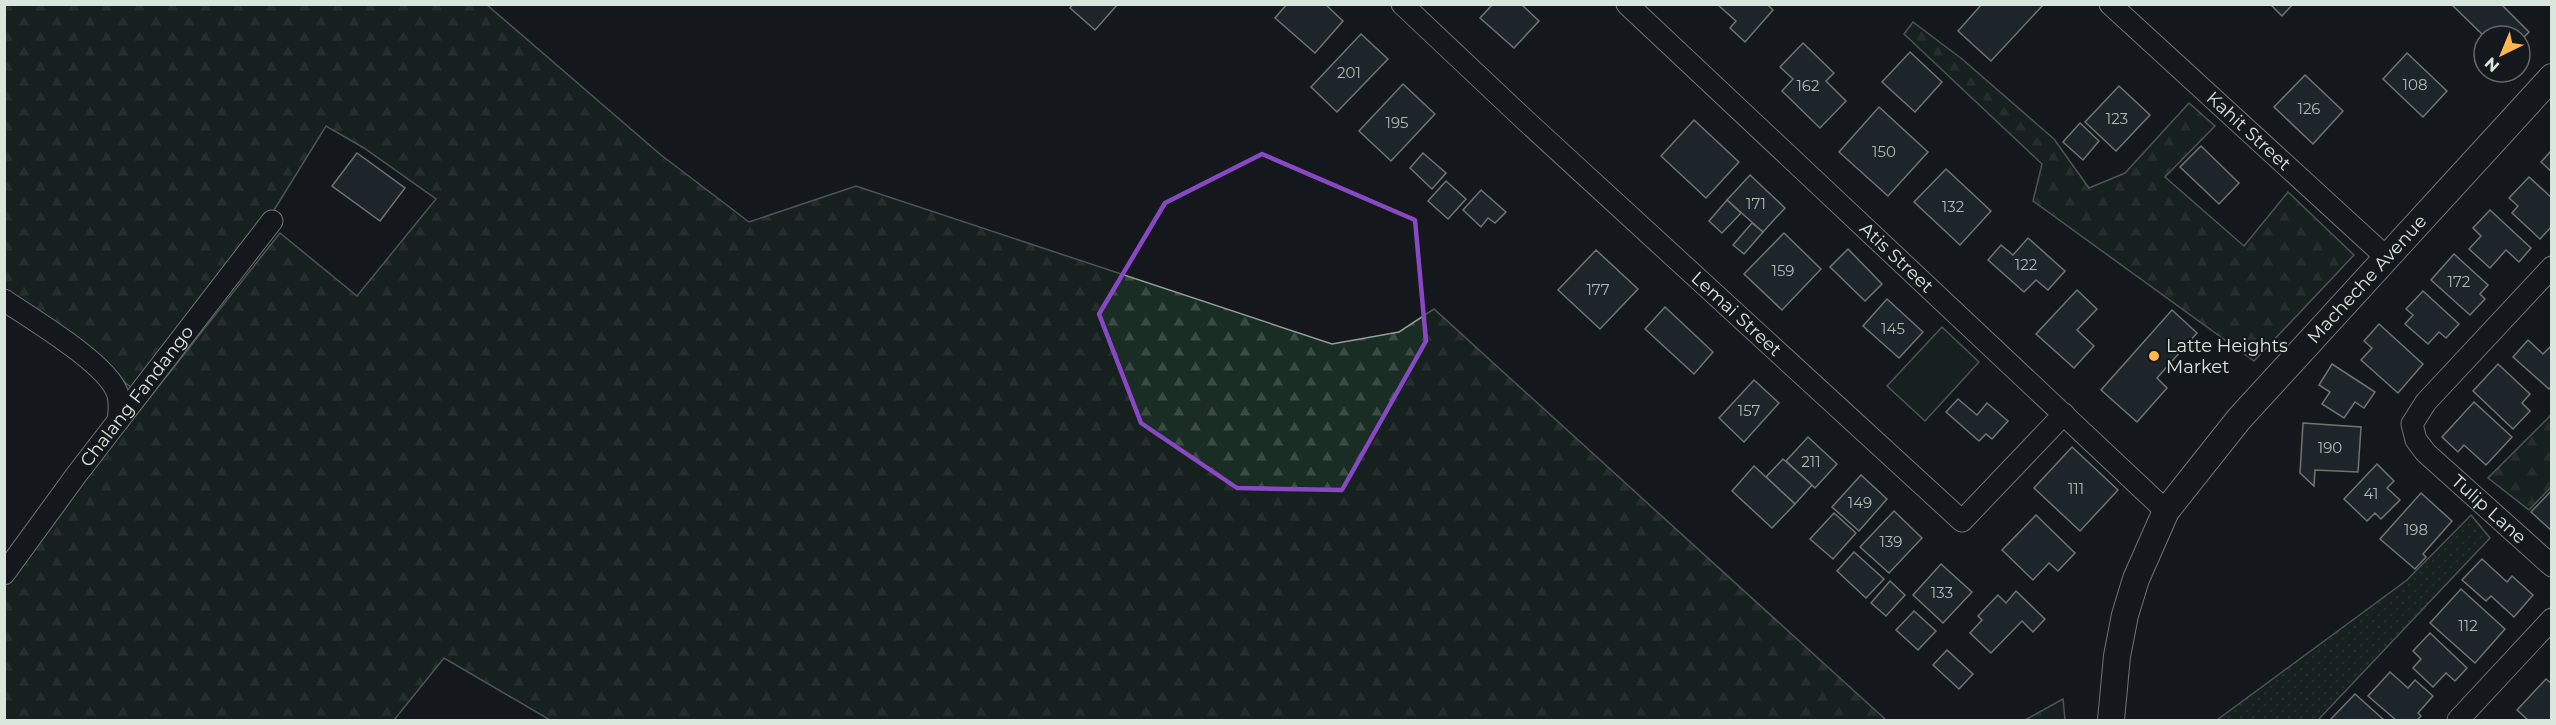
<svg xmlns="http://www.w3.org/2000/svg" width="2556" height="725" viewBox="0 0 2556 725" font-family="Montserrat,sans-serif">
  <style>
    .grass { fill: url(#grass-dots); stroke: #939e99; stroke-width: 1.5 }
    .forest { fill: url(#forest-firs); stroke: #939e99; stroke-width: 1.5 }
    .park { fill: #1a2d24; stroke: #939e99; stroke-width: 1.5 }
    .building { fill: #2c363c; stroke: #d8e6dc; stroke-width: 1.5 }
    .lines { fill: none; stroke-linecap: round; stroke-linejoin: round }
    .minor-casing { stroke: #d8e6dc; stroke-width: 23 }
    .major-casing { stroke: #d8e6dc; stroke-width: 28 }
    .minor { stroke: #14181c; stroke-width: 21 }
    .major { stroke: #14181c; stroke-width: 26 }
    .marked { fill: none; stroke: #8948c3; stroke-width: 4.5; stroke-linejoin: round }
    .poi-dot { fill: #ffb74d; stroke: #14181c; stroke-width: 2 }
    .labels { text-anchor: middle; stroke-width: 4.5; stroke-linejoin: round; paint-order: stroke }
    .number-label { font-size: 15px; fill: #adbab4 }
    .street-label { font-size: 18px; fill: #d8e6dc; stroke: #14181c }
    .poi-label { font-size: 18px; fill: #d8e6dc; stroke: #14181c; text-anchor: start }
  </style>
  <defs>
    <pattern id="grass-dots" width="8" height="8" patternUnits="userSpaceOnUse" patternTransform="scale(1.5)"><rect width="8" height="8" fill="#1a2d24"/><path d="M2 2h.1M6 6h.1" fill="none" stroke="#3b4b43" stroke-width="1.8" stroke-linecap="round"/></pattern>
    <pattern id="forest-firs" width="22" height="20" patternUnits="userSpaceOnUse" patternTransform="scale(1.5)"><rect width="22" height="20" fill="#1a2d24"/><path d="M5 1l3.5 6h-7zM16 11l3.5 6h-7z" fill="#3b4b43"/></pattern>
  </defs>
  <rect width="100%" height="100%" fill="#14181c"/>
  <!-- grass -->
  <polygon class="grass" points="2471,515 2490,538 2318,720 2217,720 2407,580"/>
  <!-- forest -->
  <g class="forest">
    <polygon points="5,5 487,5 661,155 749,222 856,186 1332,344 1399,332 1434,309 1886,720 550,720 444,658 394,720 5,720 4,582 280,233 357,296 436,199 364,148 326,126 250,249 134,389 5,300"/>
    <polygon points="1913,22 1962,59 2054,139 2089,188 2125,173 2189,103 2215,126 2165,177 2244,246 2288,192 2354,255 2254,361 2033,201 2042,164 1904,34"/>
    <polygon points="2551,415 2551,487 2529,510 2488,478"/>
    <polygon points="2063,699 2065,720 2025,720"/>
  </g>
  <!-- park -->
  <polygon class="park" points="1942,327 1979,362 1925,421 1887,386"/>
  <!-- building -->
  <g class="building">
    <polygon points="1073,4 1118,4 1095,30 1070,8"/>
    <polygon points="1287,4 1325,4 1343,21 1315,53 1275,18"/>
    <polygon points="1493,4 1521,4 1539,21 1514,48 1480,18"/>
    <polygon points="1767,4 1773,10 1745,42 1730,28 1736,21 1718,5"/>
    <polygon points="1982,4 2044,4 1991,61 1958,31"/>
    <polygon points="2270,4 2293,4 2282,16"/>
    <polygon points="2451,4 2501,4 2529,32 2520,41 2520,36 2484,36"/>
    <polygon points="1361,34 1388,59 1337,112 1311,87"/>
    <polygon points="1803,43 1834,73 1826,81 1846,101 1820,128 1782,91 1793,79 1780,67"/>
    <polygon points="1910,52 1942,82 1915,112 1882,82"/>
    <polygon points="2407,53 2447,91 2423,117 2383,79"/>
    <polygon points="2305,75 2343,111 2313,144 2274,107"/>
    <polygon points="1403,84 1435,114 1391,161 1359,131"/>
    <polygon points="2119,86 2150,115 2116,151 2085,122"/>
    <polygon points="1879,107 1928,152 1888,196 1839,152"/>
    <polygon points="1694,120 1739,162 1706,198 1661,156"/>
    <polygon points="2080,123 2099,141 2083,160 2063,142"/>
    <polygon points="2201,146 2239,183 2219,204 2180,167"/>
    <polygon points="2552,150 2552,172 2541,162"/>
    <polygon points="357,153 405,188 380,221 332,186"/>
    <polygon points="1423,153 1446,173 1432,189 1410,168"/>
    <polygon points="1946,169 1991,211 1960,245 1914,202"/>
    <polygon points="1750,175 1785,208 1763,232 1727,200"/>
    <polygon points="2529,177 2552,198 2552,226 2540,239 2512,213 2518,206 2509,198"/>
    <polygon points="1446,181 1466,199 1448,219 1428,201"/>
    <polygon points="1481,190 1506,212 1495,223 1488,218 1481,227 1463,210"/>
    <polygon points="1727,200 1741,213 1722,233 1709,221"/>
    <polygon points="2490,210 2531,248 2519,262 2506,250 2490,268 2469,249 2481,236 2473,228"/>
    <polygon points="1752,223 1763,232 1744,254 1733,245"/>
    <polygon points="1784,233 1821,269 1782,310 1744,274"/>
    <polygon points="2028,238 2065,271 2048,290 2036,280 2024,292 1988,260 2001,245 2013,255"/>
    <polygon points="1848,249 1882,284 1865,301 1830,267"/>
    <polygon points="1596,250 1638,289 1600,329 1558,290"/>
    <polygon points="2454,254 2488,285 2480,294 2485,299 2470,315 2431,280"/>
    <polygon points="2077,290 2097,309 2077,330 2094,346 2074,368 2036,334"/>
    <polygon points="2423,291 2459,324 2446,338 2439,332 2428,344 2405,324 2413,315 2406,309"/>
    <polygon points="1887,299 1923,332 1899,358 1863,326"/>
    <polygon points="1665,307 1713,352 1694,374 1645,329"/>
    <polygon points="2172,310 2197,333 2157,378 2167,388 2137,422 2101,390"/>
    <polygon points="2379,324 2423,364 2398,393 2361,360 2372,348 2364,341"/>
    <polygon points="2528,340 2543,354 2552,345 2552,386 2549,389 2513,357"/>
    <polygon points="2332,364 2375,392 2364,408 2355,402 2344,418 2322,404 2330,392 2319,385"/>
    <polygon points="2498,364 2530,394 2522,403 2530,411 2513,429 2473,391"/>
    <polygon points="1754,380 1779,403 1744,442 1719,418"/>
    <polygon points="1958,399 1977,415 1987,403 2008,421 1992,439 1986,434 1979,441 1946,412"/>
    <polygon points="2474,402 2512,437 2486,465 2464,445 2458,452 2442,437"/>
    <polygon points="2303,423 2361,427 2358,472 2315,470 2314,486 2300,473"/>
    <polygon points="1808,437 1837,464 1815,488 1786,461"/>
    <polygon points="2072,447 2118,490 2080,531 2034,488"/>
    <polygon points="1783,459 1812,485 1795,504 1766,477"/>
    <polygon points="2377,464 2394,481 2387,488 2400,500 2381,519 2375,513 2367,521 2344,499"/>
    <polygon points="1754,466 1795,504 1772,528 1732,491"/>
    <polygon points="1861,475 1887,499 1859,531 1832,507"/>
    <polygon points="2552,490 2552,531 2531,512"/>
    <polygon points="2421,493 2452,521 2423,554 2426,557 2415,569 2380,539"/>
    <polygon points="1894,511 1922,538 1889,573 1860,547"/>
    <polygon points="1834,513 1856,533 1833,559 1810,539"/>
    <polygon points="2036,515 2075,553 2058,571 2049,563 2033,580 2002,550"/>
    <polygon points="1854,552 1884,579 1866,598 1837,571"/>
    <polygon points="2482,559 2507,582 2512,576 2533,595 2514,617 2491,596 2486,601 2462,580"/>
    <polygon points="1941,564 1972,592 1943,623 1913,595"/>
    <polygon points="1890,581 1905,595 1886,616 1871,603"/>
    <polygon points="2461,589 2505,629 2475,663 2430,623"/>
    <polygon points="2016,591 2045,619 2033,632 2022,621 1991,653 1970,633 1982,620 1978,616 1998,595 2006,603"/>
    <polygon points="1914,611 1936,631 1918,650 1896,630"/>
    <polygon points="2430,633 2467,668 2455,681 2446,673 2433,687 2413,668 2421,659 2413,651"/>
    <polygon points="1947,650 1973,674 1959,689 1933,665"/>
    <polygon points="2390,672 2408,688 2415,680 2433,696 2418,713 2421,716 2417,720 2396,720 2368,696"/>
    <polygon points="2546,679 2552,684 2552,720 2528,720 2517,710"/>
    <polygon points="2355,694 2384,720 2330,720"/>
  </g>
  <g class="lines">
    <defs>
      <g id="minor">
        <path id="s1" d="M 1402,4 L 1525,120 L 1962,521 L 2064,414"/>
        <path id="s2" d="M 1627,4 L 2166,511"/>
        <path id="s3" d="M 2110,4 L 2386,257"/>
        <path id="s4" d="M 2552,267 L 2426,402 L 2412,424 L 2416,440 L 2426,453 L 2552,566"/>
        <path d="M 4,300 C 33,320 105,362 117,392 C 121,402 119,411 118,421"/>
        <path id="s5" d="M 4,574 L 77,474 L 272,221"/>
        <polyline points="2458,720 2552,619"/>
      </g>
      <g id="major">
        <path id="s6" d="M 2111,720 L 2117,656 L 2125,615 L 2136,579 L 2166,511 L 2239,419 L 2552,77"/>
      </g>
    </defs>
    <!-- minor casing -->
    <use href="#minor" class="minor-casing"/>
    <!-- major casing -->
    <use href="#major" class="major-casing"/>
    <!-- minor -->
    <use href="#minor" class="minor"/>
    <!-- major -->
    <use href="#major" class="major"/>
  </g>
  <!-- marked area -->
  <path d="M0 0H2556V725H0ZM 1262,154 L 1415,220 L 1426,341 L 1342,490 L 1237,488 L 1141,423 L 1099,314 L 1165,203 Z" fill="#14181c" fill-opacity=".55" fill-rule="evenodd"/>
  <path class="marked" d="M 1262,154 L 1415,220 L 1426,341 L 1342,490 L 1237,488 L 1141,423 L 1099,314 L 1165,203 Z"/>
  <!-- markers -->
  <circle class="poi-dot" cx="2154" cy="356" r="6"/>
  <g class="labels">
    <!-- number labels -->
    <g class="number-label">
      <text x="1349" y="78">201</text>
      <text x="2415" y="90">108</text>
      <text x="1808" y="91">162</text>
      <text x="2309" y="114">126</text>
      <text x="2117" y="124">123</text>
      <text x="1397" y="128">195</text>
      <text x="1884" y="157">150</text>
      <text x="1756" y="209">171</text>
      <text x="1953" y="212">132</text>
      <text x="2026" y="270">122</text>
      <text x="1783" y="276">159</text>
      <text x="2459" y="287">172</text>
      <text x="1598" y="295">177</text>
      <text x="1893" y="334">145</text>
      <text x="1749" y="416">157</text>
      <text x="2330" y="453">190</text>
      <text x="1811" y="467">211</text>
      <text x="2076" y="494">111</text>
      <text x="2371" y="499">41</text>
      <text x="1860" y="508">149</text>
      <text x="2416" y="535">198</text>
      <text x="1891" y="547">139</text>
      <text x="1942" y="598">133</text>
      <text x="2468" y="631">112</text>
    </g>
    <!-- street labels -->
    <g class="street-label">
      <text dy="6" stroke="none"><textPath href="#s3" startOffset="188">Kahit Street</textPath></text>
      <text dy="6" stroke="none"><textPath href="#s2" startOffset="370">Atis Street</textPath></text>
      <text dy="6" stroke="none"><textPath href="#s6" startOffset="525">Macheche Avenue</textPath></text>
      <text dy="6" stroke="none"><textPath href="#s1" startOffset="456">Lemai Street</textPath></text>
      <text dy="6" stroke="none"><textPath href="#s5" startOffset="222">Chalang Fandango</textPath></text>
      <text dy="6" stroke="none"><textPath href="#s4" startOffset="328">Tulip Lane</textPath></text>
    </g>
    <!-- poi labels -->
    <g class="poi-label">
      <text x="2166" y="352">Latte Heights<tspan x="2166" dy="21">Market</tspan></text>
    </g>
  </g>
  <!-- border -->
  <rect width="2556" height="725" fill="none" stroke="#d8e6dc" stroke-width="12"/>
  <!-- north arrow -->
  <g transform="translate(2502 54) rotate(223)"><circle r="28" fill="#14181c" stroke="#626a69" stroke-width="1.5"/>
  <path d="M0-4.5L10 22L0 15L-10 22Z" fill="#ffb74d"/>
  <text y="-9" font-size="16" font-weight="bold" text-anchor="middle" fill="#d8e6dc">N</text>
  </g>
</svg>
